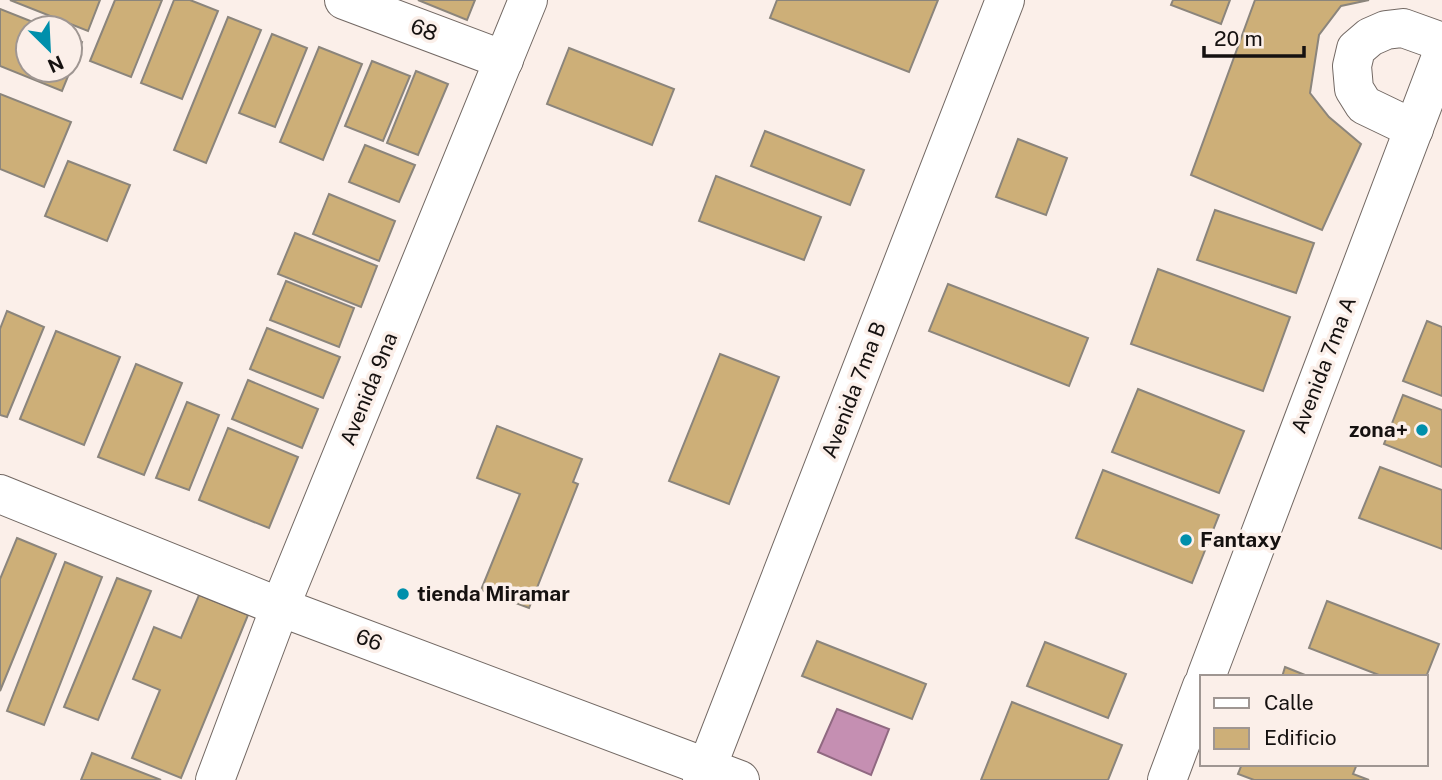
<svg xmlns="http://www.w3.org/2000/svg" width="1442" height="780" viewBox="0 0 1442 780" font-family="'Public Sans',sans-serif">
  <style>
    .water { fill: #c58fb2; stroke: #906981; stroke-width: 2 }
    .building { fill: #cdaf78; stroke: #8b857c; stroke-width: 2 }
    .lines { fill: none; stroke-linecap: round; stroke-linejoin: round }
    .minor-casing { stroke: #726863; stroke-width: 40 }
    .minor { stroke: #fff; stroke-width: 38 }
    .poi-dot { fill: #008fab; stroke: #fbefe9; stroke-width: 2.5 }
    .labels { text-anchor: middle; stroke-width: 7; stroke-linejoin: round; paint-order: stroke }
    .street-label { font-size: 21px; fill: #151110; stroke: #fbefe9 }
    .poi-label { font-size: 21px; font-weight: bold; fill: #151110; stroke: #fbefe9; text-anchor: start }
  </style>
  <rect width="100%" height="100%" fill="#fbefe9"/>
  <!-- water -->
  <polygon class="water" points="837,709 889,729 871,775 818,752"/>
  <!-- building -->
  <g class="building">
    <polygon points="10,0 100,0 88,31"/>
    <polygon points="115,0 162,0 131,77 90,61"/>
    <polygon points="174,0 190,0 218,11 182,99 141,83"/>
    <polygon points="418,0 475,0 467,20"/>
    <polygon points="777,0 938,0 909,72 770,18"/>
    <polygon points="1173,0 1230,0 1221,24 1171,5"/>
    <polygon points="1255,0 1369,0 1341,6 1319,35 1310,93 1329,117 1361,144 1322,230 1191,175"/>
    <polygon points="0,9 48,28 28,28 28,70 70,70 70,37 82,42 62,91 0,66"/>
    <polygon points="228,17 261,30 206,163 174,150"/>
    <polygon points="272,34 307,48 275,127 239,113"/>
    <polygon points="319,47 362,64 323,160 280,142"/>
    <polygon points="569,48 674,89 652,145 547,104"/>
    <polygon points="372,61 410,76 383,141 345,126"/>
    <polygon points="416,71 448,84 418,155 387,143"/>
    <polygon points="0,94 71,122 44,187 0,169"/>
    <polygon points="765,131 864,170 850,205 751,166"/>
    <polygon points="1018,139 1067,158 1046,215 996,197"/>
    <polygon points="365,145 415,165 399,202 349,182"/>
    <polygon points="68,161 130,185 107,241 45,216"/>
    <polygon points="716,176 821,217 804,260 699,221"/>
    <polygon points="329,194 395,221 379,261 313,234"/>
    <polygon points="1215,210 1314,243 1296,293 1197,260"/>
    <polygon points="295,233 377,266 361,307 278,274"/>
    <polygon points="1158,269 1290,317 1263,391 1131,344"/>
    <polygon points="286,281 354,308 339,347 270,320"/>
    <polygon points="948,284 1088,338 1069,386 929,331"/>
    <polygon points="7,311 44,327 7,417 0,415 0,329"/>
    <polygon points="1427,321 1442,327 1442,396 1403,381"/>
    <polygon points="267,328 340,357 323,398 250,369"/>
    <polygon points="56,331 120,357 84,445 20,419"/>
    <polygon points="720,354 779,377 729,504 669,481"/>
    <polygon points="136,364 182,383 144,475 98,457"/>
    <polygon points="248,380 318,409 302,448 232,419"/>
    <polygon points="1138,389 1244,431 1219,493 1112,452"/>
    <polygon points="1403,395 1442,410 1442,467 1384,444"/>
    <polygon points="187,402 219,415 189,490 156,478"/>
    <polygon points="497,426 582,459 573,482 578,484 529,608 481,590 520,494 477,478"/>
    <polygon points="228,428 298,457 269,528 199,500"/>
    <polygon points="1380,467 1442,490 1442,549 1359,518"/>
    <polygon points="1103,470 1219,515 1192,583 1076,538"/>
    <polygon points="17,538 56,554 0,691 0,579"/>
    <polygon points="65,562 102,577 44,725 7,711"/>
    <polygon points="117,578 151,591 98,720 64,707"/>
    <polygon points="199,595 248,615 181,778 132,758 160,690 133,679 154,627 181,638"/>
    <polygon points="1327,601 1439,644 1426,677 1384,677 1309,648"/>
    <polygon points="817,641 926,684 912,719 802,676"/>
    <polygon points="1045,642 1126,674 1108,718 1027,686"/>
    <polygon points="1285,667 1310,677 1282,677"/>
    <polygon points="1012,702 1122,745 1108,780 981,780"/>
    <polygon points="92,753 161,780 81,780"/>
    <polygon points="1242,764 1357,764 1353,774 1369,780 1254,780 1238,774"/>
  </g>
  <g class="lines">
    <defs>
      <g id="minor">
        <polyline points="344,0 504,60"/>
        <polyline points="1414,129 1364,105 1354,89 1352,66 1356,49 1370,37 1386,30 1403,28 1442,42"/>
        <polyline points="0,494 280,607 740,780"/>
        <polyline points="1206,677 1442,54"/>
        <polyline points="215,780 280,607 528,0"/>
        <polyline points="702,780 1005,0"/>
        <polyline points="1167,780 1202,686"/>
      </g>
    </defs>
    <!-- minor casing -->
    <use href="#minor" class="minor-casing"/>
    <!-- minor -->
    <use href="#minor" class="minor"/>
  </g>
  <!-- markers -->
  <g class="poi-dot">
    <circle cx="1422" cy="430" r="7"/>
    <circle cx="1186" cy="540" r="7"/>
    <circle cx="403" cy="594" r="7"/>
  </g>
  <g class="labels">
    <!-- street labels -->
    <g class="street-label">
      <text transform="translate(424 30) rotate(21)" y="7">68</text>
      <text transform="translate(1324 365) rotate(-69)" y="7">Avenida 7ma A</text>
      <text transform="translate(369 389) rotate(-68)" y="7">Avenida 9na</text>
      <text transform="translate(854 390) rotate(-69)" y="7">Avenida 7ma B</text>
      <text transform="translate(369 640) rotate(21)" y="7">66</text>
    </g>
    <!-- poi labels -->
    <g class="poi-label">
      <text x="1408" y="437" text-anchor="end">zona+</text>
      <text x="1200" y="547">Fantaxy</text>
      <text x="417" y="601">tienda Miramar</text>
    </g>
  </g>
  <!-- legend -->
  <rect x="1200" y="675" width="228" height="91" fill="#fbefe9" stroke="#9f9692" stroke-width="2"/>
  <rect x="1214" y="698" width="35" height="10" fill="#ffffff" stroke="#9f9692" stroke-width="2"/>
  <text x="1264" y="710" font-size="21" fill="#151110">Calle</text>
  <rect x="1214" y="728" width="35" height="21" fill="#cdaf78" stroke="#9f9692" stroke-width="2"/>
  <text x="1264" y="745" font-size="21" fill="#151110">Edificio</text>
  <!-- north arrow -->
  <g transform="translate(49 49) rotate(156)"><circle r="33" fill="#fbefe9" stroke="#9f9692" stroke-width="2"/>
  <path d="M0-5L12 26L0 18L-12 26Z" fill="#008fab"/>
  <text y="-10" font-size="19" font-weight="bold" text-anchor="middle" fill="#151110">N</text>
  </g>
  <!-- scale -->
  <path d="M1204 46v10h100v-10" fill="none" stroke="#151110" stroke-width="3.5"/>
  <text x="1214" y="46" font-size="21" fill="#151110" stroke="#fbefe9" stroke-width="5" paint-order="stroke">20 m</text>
</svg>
